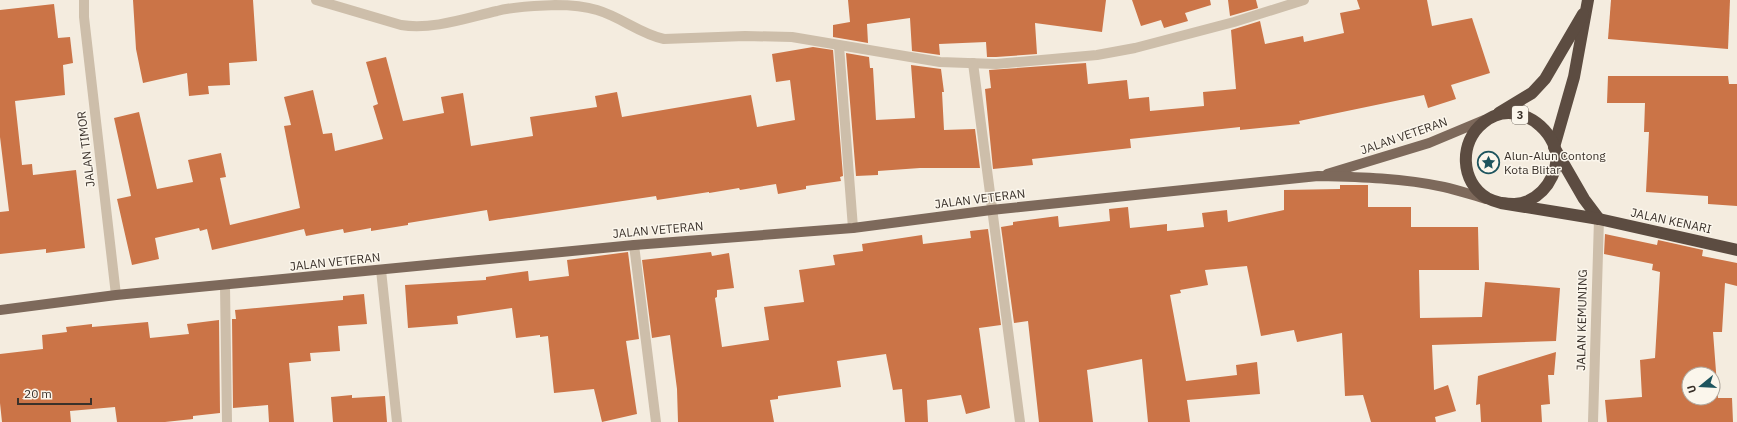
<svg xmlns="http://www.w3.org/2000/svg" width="1737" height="422" viewBox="0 0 1737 422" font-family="'IBM Plex Sans',sans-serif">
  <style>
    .building { fill: #cb7447; fill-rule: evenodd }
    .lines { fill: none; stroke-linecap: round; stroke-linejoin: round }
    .minor { stroke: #cdbeaa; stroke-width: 10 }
    .major { stroke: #7d695b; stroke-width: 10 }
    .highway { stroke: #5c4c41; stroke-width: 12 }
    .labels { text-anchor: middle; stroke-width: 3; stroke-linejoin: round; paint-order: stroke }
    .shield { fill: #fbf6ec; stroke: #746c64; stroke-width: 1 }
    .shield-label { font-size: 11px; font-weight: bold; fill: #3a312a }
    .street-label { font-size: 12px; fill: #3a312a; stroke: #fbf6ec }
    .poi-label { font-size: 12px; fill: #3a312a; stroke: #fbf6ec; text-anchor: start }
  </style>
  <rect width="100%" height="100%" fill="#f4ecdf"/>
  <!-- building -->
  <g class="building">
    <polygon points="133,0 253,0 257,61 229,63 230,85 208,86 209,94 189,96 187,73 143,83 136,49"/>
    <polygon points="848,0 1106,0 1102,32 1035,23 1037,54 996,57 987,57 986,42 939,44 940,55 912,51 910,18 867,24 868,43 833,37 833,25 850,22"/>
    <polygon points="1132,0 1210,0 1211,5 1185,13 1188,21 1164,28 1161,20 1141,26"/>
    <polygon points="1228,0 1256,0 1258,8 1230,16"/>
    <polygon points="1357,0 1427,0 1432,26 1472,18 1490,73 1451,85 1456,99 1428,108 1424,95 1299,121 1300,124 1240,130 1240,127 1130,139 1131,148 1032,159 1033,165 993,169 985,89 991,88 989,70 1086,63 1088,84 1127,80 1129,99 1149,97 1150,111 1204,106 1203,92 1236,89 1231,30 1260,21 1265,44 1303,36 1304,42 1344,33 1340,13 1360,9"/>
    <polygon points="1611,0 1730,0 1728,49 1608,39"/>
    <polygon points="54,4 58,38 70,37 73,63 63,65 65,95 15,101 22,165 32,164 33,175 76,170 85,248 46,253 46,249 0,254 0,212 9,211 0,137 0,10"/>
    <polygon points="813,47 833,50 843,176 840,177 841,181 806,186 806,189 778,194 776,184 740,190 739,188 709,193 709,192 657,200 656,196 489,221 487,210 408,223 408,225 371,231 371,228 344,233 343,229 306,236 304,229 212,250 207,229 200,231 199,228 155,238 159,259 132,265 117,199 131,196 114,118 139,112 157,189 193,182 188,160 221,153 226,177 220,178 230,225 300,208 284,126 291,125 284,97 313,90 323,134 332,133 335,151 383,139 373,106 378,104 366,62 386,57 403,121 444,113 441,97 463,93 471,146 533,136 530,117 597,107 595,96 617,92 622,117 751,95 757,127 795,120 790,80 776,82 772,54"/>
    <polygon points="846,53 869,57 870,68 873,68 876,120 915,118 911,65 941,69 944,92 942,92 944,130 975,129 980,168 920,168 878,171 878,175 856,176"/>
    <polygon points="1608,76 1728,76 1729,84 1737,84 1737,206 1708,204 1708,196 1646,192 1649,132 1644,132 1645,103 1607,103"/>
    <polygon points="1340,185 1368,185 1368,207 1411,207 1411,227 1478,227 1479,270 1419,270 1420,318 1482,317 1485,282 1560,288 1556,341 1432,345 1434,390 1448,385 1456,411 1435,417 1436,422 1371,422 1363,395 1345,396 1342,333 1297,342 1294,330 1261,336 1247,266 1205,270 1208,285 1180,290 1181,293 1170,295 1186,381 1237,375 1236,365 1257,362 1260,394 1187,400 1190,422 1148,422 1142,359 1087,370 1093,422 1039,422 1028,321 1014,323 1001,227 1013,225 1013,222 1058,216 1059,227 1110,221 1109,209 1128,207 1130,228 1167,224 1167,231 1204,227 1202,213 1227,210 1228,222 1284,210 1284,190 1340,189"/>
    <polygon points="988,229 1001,325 979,328 990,408 966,414 961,395 927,400 928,422 905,422 902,389 893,390 886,354 837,361 841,387 778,396 778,399 770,400 774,422 678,422 677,389 670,335 652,338 642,260 711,252 712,256 729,253 734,288 717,290 717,297 715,298 722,347 769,340 764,307 804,302 799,270 835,265 833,255 863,251 862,244 922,235 923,244 971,238 970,231"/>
    <path d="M 1605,234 L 1657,245 L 1658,240 L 1703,250 L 1702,256 L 1737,263 L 1737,286 L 1725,283 L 1722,332 L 1713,332 L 1718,398 L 1732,398 L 1733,422 L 1607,422 L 1605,400 L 1642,397 L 1640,360 L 1655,358 L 1660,272 L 1652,270 L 1653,264 L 1604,254 ZM 1689,374 L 1713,374 L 1713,398 L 1689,398 Z"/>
    <polygon points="628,252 639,339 626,341 637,414 602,422 594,389 554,393 548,336 540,337 540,335 516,338 512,308 457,316 458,324 408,328 405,285 486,280 486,277 528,271 529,281 569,276 567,260"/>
    <polygon points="364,294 367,324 338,326 340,351 310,353 311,361 289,363 294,422 269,422 268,405 233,408 232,319 236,319 235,310 343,300 343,296"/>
    <polygon points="219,320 220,413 193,416 193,419 165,422 117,422 115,407 70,411 71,422 2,422 0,403 0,354 43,349 42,335 67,332 66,327 92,324 92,327 148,322 150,338 189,334 187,324"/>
    <polygon points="1556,352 1554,375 1548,375 1550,404 1541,405 1542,422 1481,422 1480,404 1476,405 1478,376"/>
    <polygon points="352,395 352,398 385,396 387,422 333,422 331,397"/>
  </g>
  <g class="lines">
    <!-- minor -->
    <g class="minor">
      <polyline points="84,0 84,17 116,295"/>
      <path d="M 316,0 L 401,25 C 433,30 466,18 497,11 C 515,6 536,6 555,5 C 568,5 584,6 597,10 C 621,17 640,34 664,39 L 745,36 L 792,37 L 940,62 L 996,64 L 1097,55 L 1135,48 L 1234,22 L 1304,0"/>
      <polyline points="839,46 853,228"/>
      <polyline points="973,63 1020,422"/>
      <polyline points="634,245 656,422"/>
      <polyline points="381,270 397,422"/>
      <polyline points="225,286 227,422"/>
      <polyline points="1593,422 1599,219"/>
    </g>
    <!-- major -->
    <g class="major">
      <polyline points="1327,174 1429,143 1484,120"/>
      <path d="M 0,310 L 116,295 L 634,245 L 853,228 L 991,210 L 1318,176 C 1360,177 1403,178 1444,187 C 1458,190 1472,195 1486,199"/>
    </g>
    <!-- highway -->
    <g class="highway">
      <polyline points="1588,0 1574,77 1554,147 1584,199 1599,219"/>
      <polyline points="1499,113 1532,93 1545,79 1583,14"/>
      <path d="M 1501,203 C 1510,204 1519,205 1528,201 C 1549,191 1563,165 1553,143 C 1541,117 1507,102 1483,123 C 1459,142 1460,182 1487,198 C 1491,200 1497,202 1501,203 L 1599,219 L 1737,250"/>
    </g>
  </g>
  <!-- icons -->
  <defs>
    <symbol id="sight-ring" viewBox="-11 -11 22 22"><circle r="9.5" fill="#fbf6ec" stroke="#1d545e" stroke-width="1.5"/><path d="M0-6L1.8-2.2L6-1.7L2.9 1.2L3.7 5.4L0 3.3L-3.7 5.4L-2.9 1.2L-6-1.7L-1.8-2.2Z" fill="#1d545e"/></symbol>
  </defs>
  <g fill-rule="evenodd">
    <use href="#sight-ring" x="1476" y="150" width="25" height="25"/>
  </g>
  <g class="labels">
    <!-- shield labels -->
    <rect class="shield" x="1512" y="106" width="16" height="18" rx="3"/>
    <g class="shield-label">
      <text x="1520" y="119">3</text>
    </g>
    <!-- street labels -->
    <g class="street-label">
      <text transform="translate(1404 136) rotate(-19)" y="4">JALAN VETERAN</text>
      <text transform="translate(86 149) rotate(-97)" y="4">JALAN TIMOR</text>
      <text transform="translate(980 199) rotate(-7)" y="4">JALAN VETERAN</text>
      <text transform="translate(1671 221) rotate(12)" y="4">JALAN KENARI</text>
      <text transform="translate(658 230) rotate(-5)" y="4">JALAN VETERAN</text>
      <text transform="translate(335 262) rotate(-6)" y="4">JALAN VETERAN</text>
      <text transform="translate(1582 320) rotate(-89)" y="4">JALAN KEMUNING</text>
    </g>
    <!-- poi labels -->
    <g class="poi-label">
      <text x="1504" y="160">Alun-Alun Contong<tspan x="1504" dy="14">Kota Blitar</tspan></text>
    </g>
  </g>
  <!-- north arrow -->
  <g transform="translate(1701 386) rotate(252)"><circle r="19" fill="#fbf6ec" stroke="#aea79e"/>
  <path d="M0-3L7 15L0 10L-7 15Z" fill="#1d545e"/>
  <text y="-6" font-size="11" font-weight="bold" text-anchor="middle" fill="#3a312a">U</text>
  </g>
  <!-- scale -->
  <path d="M18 398v6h73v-6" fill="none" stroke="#3a312a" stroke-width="2"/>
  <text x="24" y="398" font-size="12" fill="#3a312a" stroke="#fbf6ec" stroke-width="3" paint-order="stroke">20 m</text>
</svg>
